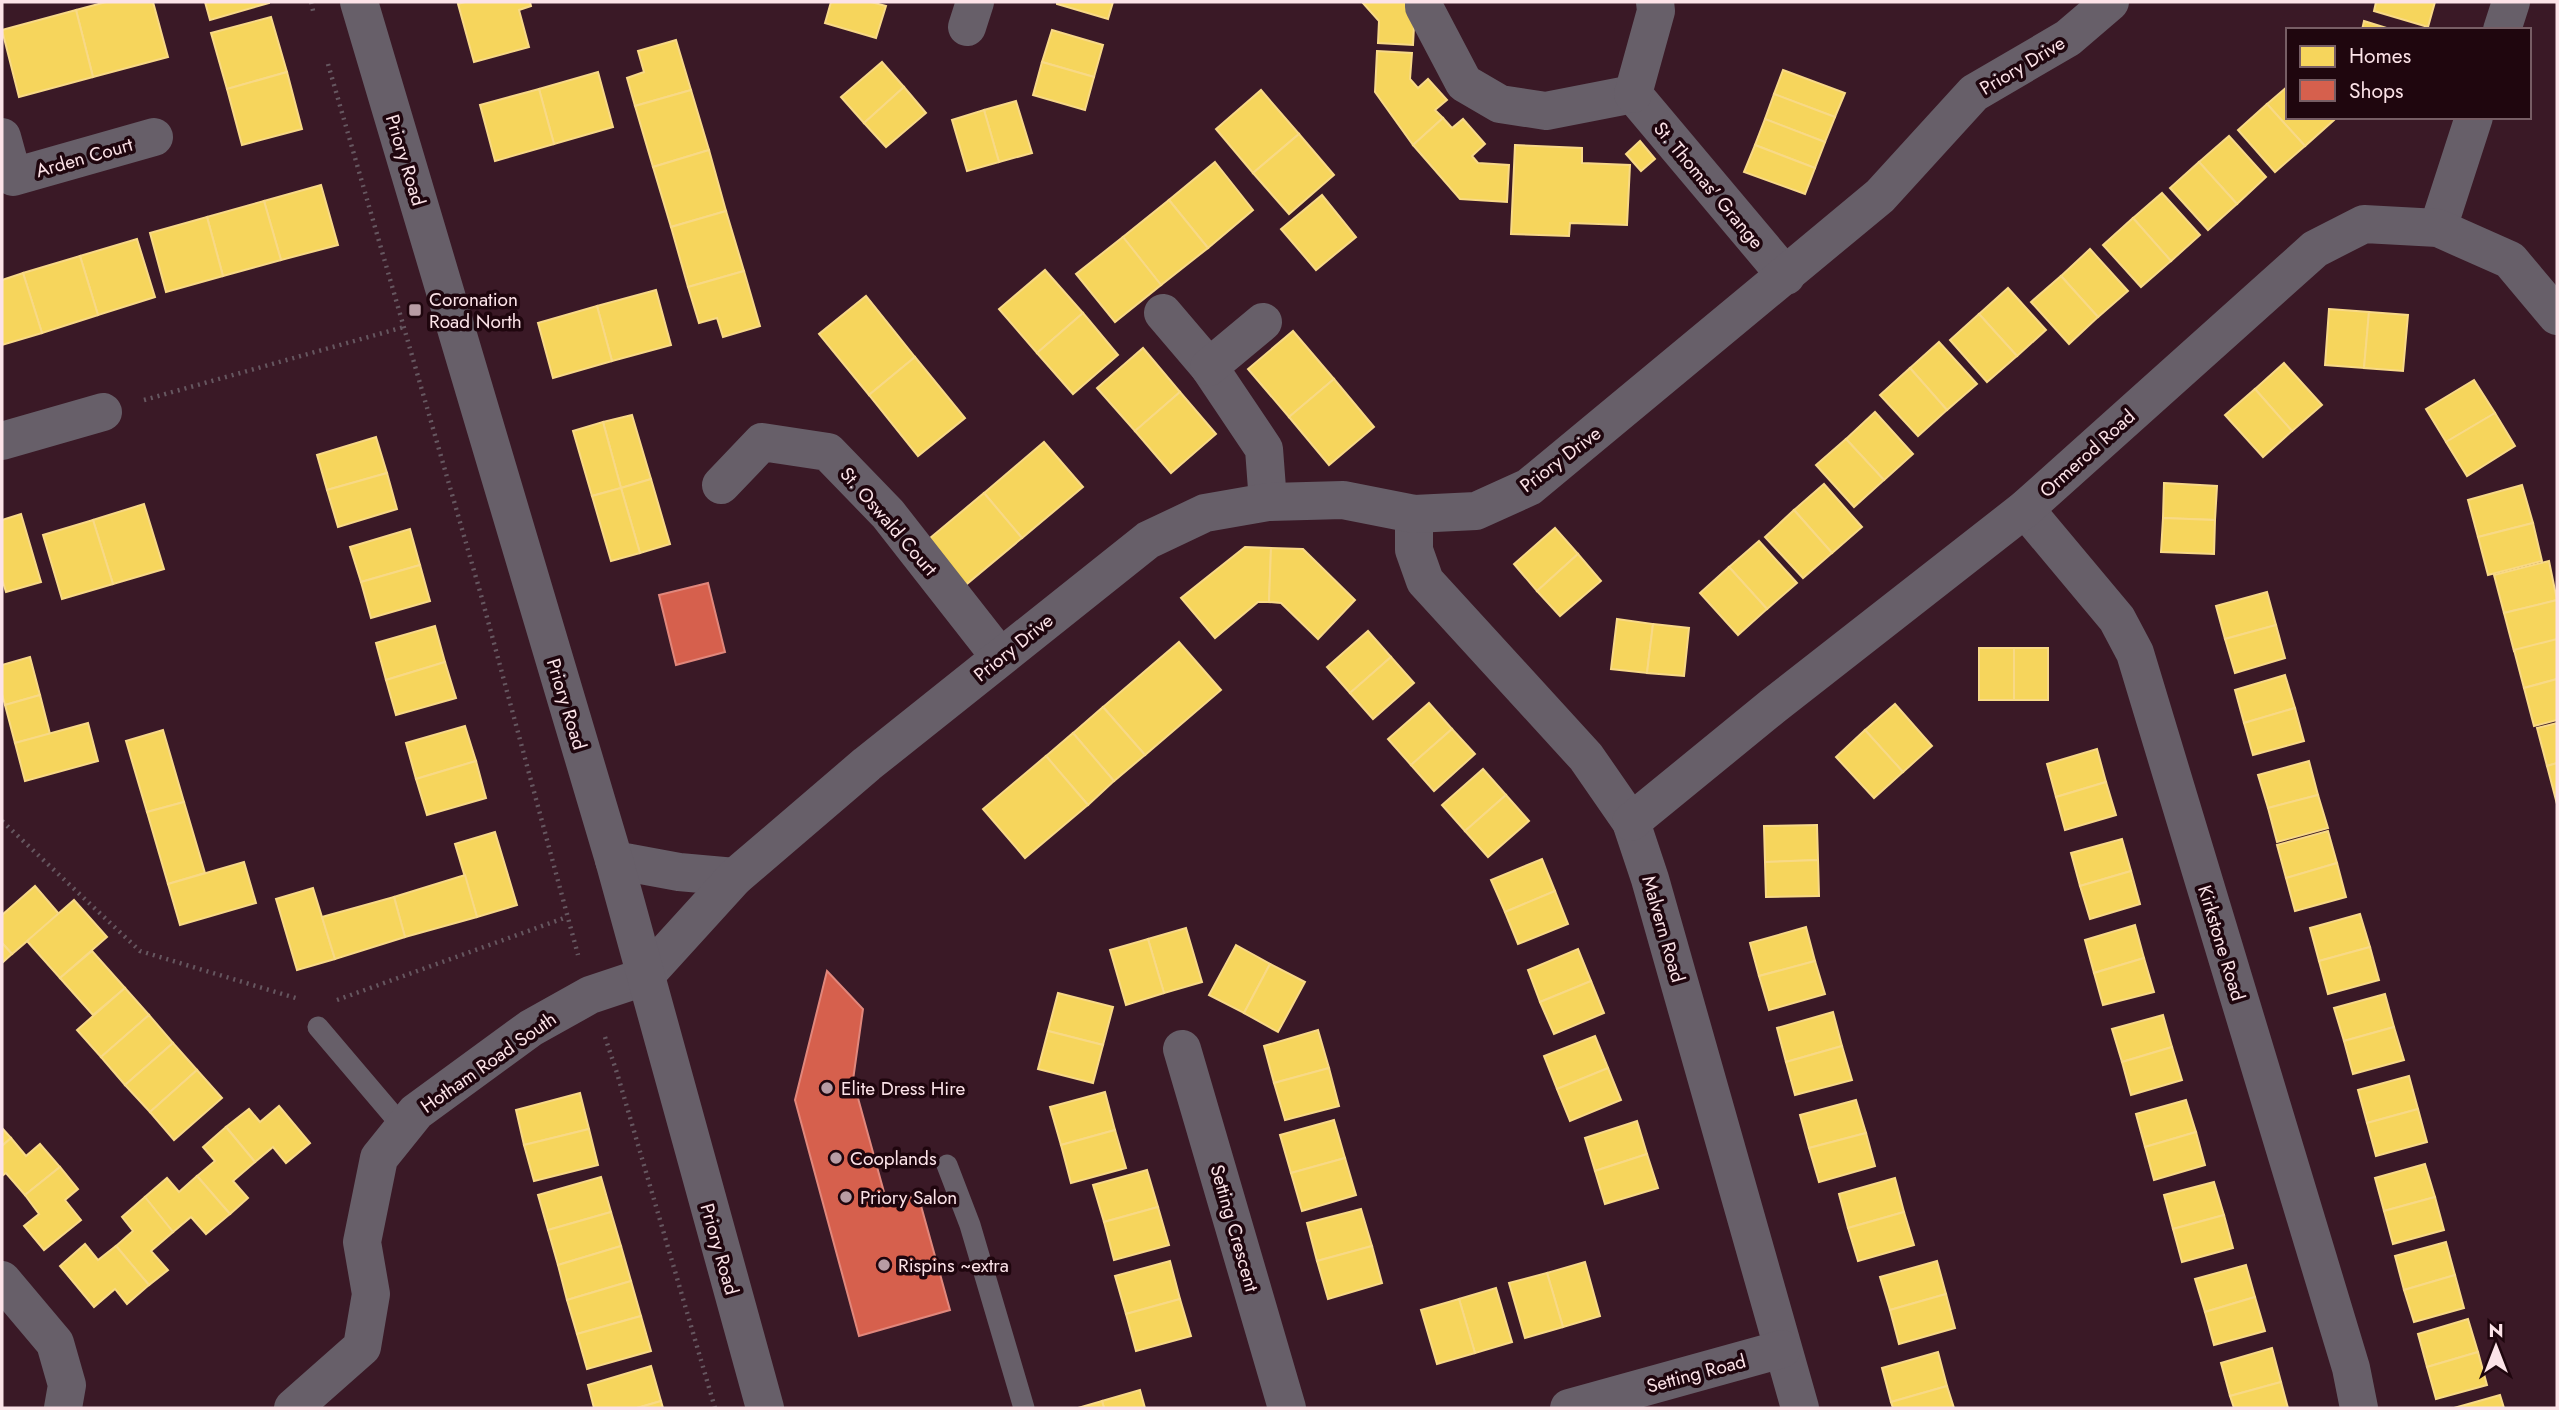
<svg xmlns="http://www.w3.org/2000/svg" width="2559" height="1410" viewBox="0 0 2559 1410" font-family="Jost,sans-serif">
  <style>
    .homes { fill: #f6d55c; stroke: #f8d986; stroke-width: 2 }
    .shops { fill: #d6604d; stroke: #e1877c; stroke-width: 2 }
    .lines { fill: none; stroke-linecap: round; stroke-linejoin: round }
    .path { stroke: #665760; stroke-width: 4.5; stroke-dasharray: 2 5; stroke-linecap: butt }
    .service { stroke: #675f69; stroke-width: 21 }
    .minor { stroke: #675f69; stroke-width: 38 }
    .tertiary { stroke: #675f69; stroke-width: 38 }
    .poi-dot { fill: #b89ca4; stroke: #1f060e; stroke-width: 2.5 }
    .labels { text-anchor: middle; stroke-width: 7; stroke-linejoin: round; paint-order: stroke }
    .street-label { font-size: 19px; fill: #fce3e8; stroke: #1f060e }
    .poi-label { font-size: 19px; fill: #fce3e8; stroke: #1f060e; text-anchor: start }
  </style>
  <rect width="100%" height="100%" fill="#3a1926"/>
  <!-- homes -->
  <g class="homes">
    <polygon points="106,2 153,2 168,57 93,77 76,10"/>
    <polygon points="205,2 269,2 269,3 210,20"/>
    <polygon points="465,2 530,2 531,6 519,10 529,47 474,62 458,4"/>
    <polygon points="831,2 871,2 886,6 876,38 825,23"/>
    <polygon points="1057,2 1113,2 1108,19 1057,4"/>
    <polygon points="1362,2 1411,2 1415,7 1413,45 1378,43 1379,21"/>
    <polygon points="2376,2 2435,2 2428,27 2374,11"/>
    <polygon points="76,10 93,77 19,97 2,30"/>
    <polygon points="271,17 287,72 227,89 211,33"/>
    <polygon points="2364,21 2393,30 2362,30"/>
    <polygon points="1052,30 1103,45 1094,77 1042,62"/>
    <polygon points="676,40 691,90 635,106 627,78 644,72 638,51"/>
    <polygon points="1377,51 1412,53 1410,79 1418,88 1428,79 1447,100 1435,110 1443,118 1413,145 1375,92"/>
    <polygon points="882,62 904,87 864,123 841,97"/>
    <polygon points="1042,62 1094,77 1085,110 1033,95"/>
    <polygon points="1783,70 1845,93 1835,117 1774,94"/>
    <polygon points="287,72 302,129 242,145 227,89"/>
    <polygon points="598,72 613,127 554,144 539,89"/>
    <polygon points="2288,86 2288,117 2332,117 2334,120 2305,146 2267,104"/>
    <polygon points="904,87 926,113 886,147 864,123"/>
    <polygon points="539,89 554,144 495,161 480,105"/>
    <polygon points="691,90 709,150 653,167 635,106"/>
    <polygon points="1261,90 1299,134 1253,173 1216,129"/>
    <polygon points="1774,94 1835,117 1825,142 1765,119"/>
    <polygon points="1016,101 1032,153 999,162 984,110"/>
    <polygon points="2267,104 2305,146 2275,172 2238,130"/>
    <polygon points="984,110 999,162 967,171 952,120"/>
    <polygon points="1443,118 1452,128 1463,119 1485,144 1472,156 1478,163 1509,165 1507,202 1460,199 1413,145"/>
    <polygon points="1765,119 1825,142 1815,168 1755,145"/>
    <polygon points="1299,134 1334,175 1289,214 1253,173"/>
    <polygon points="2229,136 2266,177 2237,204 2199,162"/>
    <polygon points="1640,141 1655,159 1641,171 1626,154"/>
    <polygon points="1515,145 1582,148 1582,163 1630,165 1627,225 1570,223 1569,236 1511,234"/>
    <polygon points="1755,145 1815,168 1805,194 1744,172"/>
    <polygon points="709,150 726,211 671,227 653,167"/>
    <polygon points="1215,162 1253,210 1208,248 1169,200"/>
    <polygon points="2199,162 2237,204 2208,230 2170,188"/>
    <polygon points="321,185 338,245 281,260 264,201"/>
    <polygon points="2162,193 2200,235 2171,261 2133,218"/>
    <polygon points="1322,195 1356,237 1316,270 1281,229"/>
    <polygon points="1169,200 1208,248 1161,285 1123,237"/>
    <polygon points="264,201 281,260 223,276 207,217"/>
    <polygon points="726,211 744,271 688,287 671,227"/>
    <polygon points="207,217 223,276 166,292 150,233"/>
    <polygon points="2133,218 2171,261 2141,287 2103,245"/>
    <polygon points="1123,237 1161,285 1115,322 1076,274"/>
    <polygon points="137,239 155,297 98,315 80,256"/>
    <polygon points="2090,249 2128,291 2098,317 2061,276"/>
    <polygon points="80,256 98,315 42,333 23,273"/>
    <polygon points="1045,270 1083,313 1037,353 999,309"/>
    <polygon points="744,271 760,326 723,337 717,318 699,323 688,287"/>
    <polygon points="23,273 42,333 2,345 2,280"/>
    <polygon points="2061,276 2098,317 2069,344 2031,302"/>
    <polygon points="2008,288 2046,330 2017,356 1979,314"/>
    <polygon points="656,290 671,345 612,361 597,306"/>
    <polygon points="866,296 915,357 869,395 819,334"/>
    <polygon points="597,306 612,361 553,378 538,323"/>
    <polygon points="2329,309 2369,312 2364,368 2325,365"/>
    <polygon points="2369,312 2408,315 2403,371 2364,368"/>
    <polygon points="1083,313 1118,355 1073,394 1037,353"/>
    <polygon points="1979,314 2017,356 1987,382 1950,340"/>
    <polygon points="1293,331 1334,379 1289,417 1248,369"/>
    <polygon points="1939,342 1977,384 1947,410 1910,368"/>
    <polygon points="1143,348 1180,392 1135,431 1097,388"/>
    <polygon points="915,357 965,418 918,456 869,395"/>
    <polygon points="2284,363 2322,405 2292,431 2255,389"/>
    <polygon points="1910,368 1947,410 1918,436 1880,395"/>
    <polygon points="1334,379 1374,427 1329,465 1289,417"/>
    <polygon points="2474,380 2495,413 2446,442 2426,409"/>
    <polygon points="2255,389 2292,431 2263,457 2225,415"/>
    <polygon points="1180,392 1216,434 1171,473 1135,431"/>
    <polygon points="1875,412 1913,454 1884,480 1846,439"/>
    <polygon points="2495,413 2515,446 2467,476 2446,442"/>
    <polygon points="632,415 651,479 621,488 603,422"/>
    <polygon points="603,422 621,488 592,496 573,431"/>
    <polygon points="376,437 387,473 327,490 317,455"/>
    <polygon points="1846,439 1884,480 1854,507 1816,465"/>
    <polygon points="1044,442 1083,487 1022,538 984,493"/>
    <polygon points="387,473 397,509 338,527 327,490"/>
    <polygon points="651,479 670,544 640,553 621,488"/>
    <polygon points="2164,483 2217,486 2215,520 2163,518"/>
    <polygon points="1824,484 1862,527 1832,553 1794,510"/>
    <polygon points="2522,485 2533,523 2478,537 2468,500"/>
    <polygon points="621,488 640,553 611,561 592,496"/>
    <polygon points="984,493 1022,538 962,588 924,543"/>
    <polygon points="144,504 164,569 113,584 93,520"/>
    <polygon points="1794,510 1832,553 1803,578 1765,537"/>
    <polygon points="21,514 41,582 6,592 2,579 2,520"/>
    <polygon points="2163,518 2215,520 2214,554 2161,552"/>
    <polygon points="93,520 113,584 62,599 43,535"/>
    <polygon points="2533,523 2542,561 2488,575 2478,537"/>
    <polygon points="1555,528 1578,554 1537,591 1514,564"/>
    <polygon points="410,529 420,565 361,582 350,547"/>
    <polygon points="1759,541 1797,583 1767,609 1729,567"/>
    <polygon points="1245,547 1271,548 1269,602 1258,602 1215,638 1181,598"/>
    <polygon points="1271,548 1303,549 1355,600 1318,639 1281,603 1269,602"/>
    <polygon points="1578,554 1601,581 1560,616 1537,591"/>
    <polygon points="2549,561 2557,600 2504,613 2494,575"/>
    <polygon points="420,565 430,601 371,618 361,582"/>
    <polygon points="1729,567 1767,609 1738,635 1700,593"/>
    <polygon points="2267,592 2276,625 2225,639 2216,606"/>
    <polygon points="2557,600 2557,640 2514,651 2504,613"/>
    <polygon points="1617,619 1653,624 1647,673 1611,669"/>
    <polygon points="1653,624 1689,628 1684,676 1647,673"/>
    <polygon points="2276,625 2285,658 2235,673 2225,639"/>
    <polygon points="435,626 445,662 386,680 376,643"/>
    <polygon points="1368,631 1391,657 1350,693 1327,667"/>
    <polygon points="2557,639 2557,679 2524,688 2514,650"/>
    <polygon points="1179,642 1221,690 1145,755 1103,707"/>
    <rect x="1979" y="648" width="35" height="52"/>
    <rect x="2014" y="648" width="34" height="52"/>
    <polygon points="30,657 40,695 5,705 2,694 2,665"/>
    <polygon points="1391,657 1414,683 1373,719 1350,693"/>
    <polygon points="445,662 456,698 396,715 386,680"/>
    <polygon points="2285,675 2295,708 2244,723 2235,690"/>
    <polygon points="2557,679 2557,720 2534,726 2524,688"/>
    <polygon points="40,695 50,734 15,743 5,705"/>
    <polygon points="1429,703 1452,729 1411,765 1388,739"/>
    <polygon points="1895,704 1932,746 1903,772 1865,730"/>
    <polygon points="1103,707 1145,755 1114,781 1073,733"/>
    <polygon points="2295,708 2304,741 2253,755 2244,723"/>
    <polygon points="88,723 98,761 25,781 15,743"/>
    <polygon points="2557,723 2557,763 2547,766 2537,728"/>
    <polygon points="465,726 476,761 416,779 406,743"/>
    <polygon points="1452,729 1475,754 1434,791 1411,765"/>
    <polygon points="163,730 184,802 147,812 126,741"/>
    <polygon points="1865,730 1903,772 1874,798 1836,757"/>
    <polygon points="1073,733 1114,781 1088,805 1046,756"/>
    <polygon points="2097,749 2106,782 2056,797 2047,764"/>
    <polygon points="1046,756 1088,805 1025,858 983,809"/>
    <polygon points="476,761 486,798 427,815 416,779"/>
    <polygon points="2309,761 2318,795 2268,808 2258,775"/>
    <polygon points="2557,763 2557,804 2547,766"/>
    <polygon points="1483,769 1506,795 1465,831 1442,805"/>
    <polygon points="2106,782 2116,815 2065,830 2056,797"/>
    <polygon points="1506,795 1529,821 1488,857 1465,831"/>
    <polygon points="2318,795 2328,828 2277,842 2268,808"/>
    <polygon points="184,802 205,873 168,884 147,812"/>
    <polygon points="1817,825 1818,860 1765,862 1764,826"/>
    <polygon points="2328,831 2337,863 2286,878 2277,845"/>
    <polygon points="495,832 517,905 477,917 455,844"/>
    <polygon points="2122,839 2131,871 2080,886 2071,853"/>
    <polygon points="1542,859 1555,891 1505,912 1491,880"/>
    <polygon points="1818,860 1819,896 1766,897 1765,862"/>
    <polygon points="244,862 256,903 180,925 168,884"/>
    <polygon points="2337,863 2346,897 2295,911 2286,878"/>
    <polygon points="2131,871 2140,904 2090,919 2080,886"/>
    <polygon points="465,875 477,917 405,937 394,897"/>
    <polygon points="35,886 59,914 12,954 2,943 2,915"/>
    <polygon points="313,888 335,959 297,970 276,899"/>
    <polygon points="1555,891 1568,924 1518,944 1505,912"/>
    <polygon points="394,897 405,937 335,959 322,917"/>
    <polygon points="74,900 107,937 60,978 27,941"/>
    <polygon points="2360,914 2370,947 2319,961 2310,928"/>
    <polygon points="2135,925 2144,958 2094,973 2085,940"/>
    <polygon points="1806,927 1815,961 1759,976 1750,943"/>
    <polygon points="1186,928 1202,982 1164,993 1148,939"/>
    <polygon points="1148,939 1164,993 1126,1005 1110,950"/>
    <polygon points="2,943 12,954 2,963"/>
    <polygon points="1236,945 1270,964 1244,1013 1209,995"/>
    <polygon points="2370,947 2379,980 2328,994 2319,961"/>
    <polygon points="1578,949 1591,981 1540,1002 1528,970"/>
    <polygon points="92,951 125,988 93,1015 60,978"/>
    <polygon points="2144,958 2154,992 2103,1005 2094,973"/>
    <polygon points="1815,961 1825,994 1769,1010 1759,976"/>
    <polygon points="1270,964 1305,982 1278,1032 1244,1013"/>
    <polygon points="1591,981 1604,1013 1554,1034 1540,1002"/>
    <polygon points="125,988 149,1015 101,1057 77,1030"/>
    <polygon points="1058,993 1113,1007 1103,1045 1048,1031"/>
    <polygon points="2385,994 2394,1027 2344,1041 2334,1008"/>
    <polygon points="1833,1012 1842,1046 1786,1062 1777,1028"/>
    <polygon points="149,1015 173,1043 125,1085 101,1057"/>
    <polygon points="2163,1015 2172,1047 2122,1062 2112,1029"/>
    <polygon points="2394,1027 2404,1060 2353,1074 2344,1041"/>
    <polygon points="1318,1030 1329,1068 1274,1083 1264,1046"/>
    <polygon points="1048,1031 1103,1045 1093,1083 1038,1069"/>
    <polygon points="1595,1036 1608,1068 1557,1089 1544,1056"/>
    <polygon points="173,1043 197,1070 150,1112 125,1085"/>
    <polygon points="1842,1046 1852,1080 1795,1095 1786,1062"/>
    <polygon points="2172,1047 2182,1080 2131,1095 2122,1062"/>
    <polygon points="1329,1068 1339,1106 1285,1120 1274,1083"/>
    <polygon points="1608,1068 1621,1100 1570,1121 1557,1089"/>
    <polygon points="197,1070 222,1098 174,1140 150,1112"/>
    <polygon points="2409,1076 2418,1109 2367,1123 2358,1090"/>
    <polygon points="1105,1092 1115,1130 1061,1145 1050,1107"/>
    <polygon points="580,1093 589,1129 524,1145 516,1110"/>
    <polygon points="1856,1100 1866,1133 1809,1148 1800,1115"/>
    <polygon points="2186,1100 2196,1132 2145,1147 2136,1114"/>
    <polygon points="279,1106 310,1143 286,1163 273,1147 255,1162 226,1127 249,1109 260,1122"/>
    <polygon points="2418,1109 2427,1142 2376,1156 2367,1123"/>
    <polygon points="1334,1120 1345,1158 1291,1173 1280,1135"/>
    <polygon points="1637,1121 1647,1154 1595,1171 1585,1138"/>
    <polygon points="226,1127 255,1162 233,1181 248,1198 230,1214 197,1176 215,1161 203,1147"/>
    <polygon points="2,1128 11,1138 2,1146"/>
    <polygon points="589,1129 598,1165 534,1181 524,1145"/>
    <polygon points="1115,1130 1126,1168 1071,1183 1061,1145"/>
    <polygon points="2196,1132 2205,1165 2154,1180 2145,1147"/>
    <polygon points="1866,1133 1875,1166 1819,1182 1809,1148"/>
    <polygon points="11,1138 26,1156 40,1144 60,1167 25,1195 6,1173 2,1176 2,1146"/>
    <polygon points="1647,1154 1658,1188 1605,1204 1595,1171"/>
    <polygon points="1345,1158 1356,1195 1302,1211 1291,1173"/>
    <polygon points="2425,1164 2435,1197 2384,1211 2375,1178"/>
    <polygon points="60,1167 78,1189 65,1200 81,1220 44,1250 24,1226 39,1214 25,1195"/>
    <polygon points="1147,1170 1158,1207 1104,1222 1093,1185"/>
    <polygon points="197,1176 230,1214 206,1234 191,1217 173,1232 145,1197 167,1178 179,1192"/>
    <polygon points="601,1177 611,1212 548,1230 538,1195"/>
    <polygon points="1895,1178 1904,1212 1848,1228 1839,1194"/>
    <polygon points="2214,1182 2224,1215 2173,1229 2164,1195"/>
    <polygon points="145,1197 173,1232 151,1251 168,1270 149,1285 116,1246 133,1231 122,1217"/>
    <polygon points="2435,1197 2444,1230 2393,1244 2384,1211"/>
    <polygon points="1158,1207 1169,1245 1114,1260 1104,1222"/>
    <polygon points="1361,1209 1372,1246 1317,1261 1307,1223"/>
    <polygon points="611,1212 621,1246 558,1265 548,1230"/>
    <polygon points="1904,1212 1914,1245 1858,1261 1848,1228"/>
    <polygon points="2224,1215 2233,1248 2182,1262 2173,1229"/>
    <polygon points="2446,1242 2455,1275 2404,1290 2395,1256"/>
    <polygon points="85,1244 98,1260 116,1246 149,1285 127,1304 115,1289 94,1307 60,1266"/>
    <polygon points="621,1246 631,1281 567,1300 558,1265"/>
    <polygon points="1372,1246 1382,1283 1328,1299 1317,1261"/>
    <polygon points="1170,1261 1180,1299 1126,1314 1115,1276"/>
    <polygon points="1937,1261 1946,1294 1890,1310 1880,1277"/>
    <polygon points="1585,1262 1600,1316 1563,1327 1547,1273"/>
    <polygon points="2246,1265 2255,1297 2205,1312 2195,1279"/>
    <polygon points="1547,1273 1563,1327 1525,1338 1509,1283"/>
    <polygon points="2455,1275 2464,1308 2414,1322 2404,1290"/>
    <polygon points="631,1281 641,1316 577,1334 567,1300"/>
    <polygon points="1496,1288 1512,1342 1475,1353 1459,1299"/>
    <polygon points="1946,1294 1955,1328 1899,1344 1890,1310"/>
    <polygon points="2255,1297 2265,1331 2214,1345 2205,1312"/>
    <polygon points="1180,1299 1191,1336 1136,1351 1126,1314"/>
    <polygon points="1459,1299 1475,1353 1437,1364 1421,1310"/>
    <polygon points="641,1316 651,1351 587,1369 577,1334"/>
    <polygon points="2468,1319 2478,1352 2427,1367 2418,1334"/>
    <polygon points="2272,1348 2281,1382 2230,1396 2221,1363"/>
    <polygon points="1938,1352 1947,1386 1891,1402 1882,1368"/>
    <polygon points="2478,1352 2487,1385 2436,1399 2427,1367"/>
    <polygon points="651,1366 661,1401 637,1408 594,1408 588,1385"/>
    <polygon points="2281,1382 2288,1408 2234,1408 2230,1396"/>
    <polygon points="1947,1386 1954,1408 1893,1408 1891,1402"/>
    <polygon points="1140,1390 1145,1408 1104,1408 1102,1401"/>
    <polygon points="2500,1395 2504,1408 2454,1408"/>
    <polygon points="661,1401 663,1408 637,1408"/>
    <polygon points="1102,1401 1104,1408 1078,1408"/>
  </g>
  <!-- shops -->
  <g class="shops">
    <polygon points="708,583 725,652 676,665 659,595"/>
    <polygon points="827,971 863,1009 853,1080 887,1203 918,1195 950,1310 859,1336 795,1100"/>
  </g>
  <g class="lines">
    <!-- path -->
    <g class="path">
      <polyline points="311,2 314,15"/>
      <polyline points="328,64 481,595 578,955"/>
      <polyline points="144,400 404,327"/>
      <polyline points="2,821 140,951 299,999"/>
      <polyline points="337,1000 567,917"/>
      <polyline points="605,1037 617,1073 715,1408"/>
    </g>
    <!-- service -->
    <g class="service">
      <polyline points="318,1027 403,1127"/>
      <polyline points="947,1165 970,1225 1024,1408"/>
    </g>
    <!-- minor -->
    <g class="minor">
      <polyline points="1424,2 1424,7 1464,83 1500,104 1546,111 1633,94"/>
      <polyline points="967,27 975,2"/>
      <polyline points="2502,30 2511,2"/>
      <polyline points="1633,94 1786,276"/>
      <polyline points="1633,94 1656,11 1655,2"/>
      <polyline points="2,137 13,177 154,137"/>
      <polyline points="2438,228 2474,117"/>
      <polyline points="1163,313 1209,367 1264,449 1268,502"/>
      <polyline points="1209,367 1263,322"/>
      <polyline points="2,441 103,412"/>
      <polyline points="721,485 762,442 828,452 888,514 1000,657"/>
      <polyline points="2025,509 2117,619 2135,653 2351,1368 2359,1408"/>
      <polyline points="1414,514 1414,550 1425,581 1586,757 1631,822 1650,879 1800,1408"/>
      <polyline points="1631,822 1773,706 2025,509 2315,249 2364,224 2438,228 2510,260 2557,316"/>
      <polyline points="614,860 679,872 735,877"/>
      <polyline points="1182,1049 1287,1408"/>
      <polyline points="2,1280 55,1343 67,1385 63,1408"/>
      <polyline points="293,1408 362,1347 371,1294 362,1242 379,1158 416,1112 531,1028 590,995 644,977 735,877 867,764 1148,540 1205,513 1268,502 1343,500 1414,514 1476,511 1529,487 1880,196 1974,93 2068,38 2110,2"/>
      <polyline points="1569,1408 1782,1349"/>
    </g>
    <!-- tertiary -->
    <polyline class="tertiary" points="359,2 614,860 765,1408"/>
  </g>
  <!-- markers -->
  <g class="poi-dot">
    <rect x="408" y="303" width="14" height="14" rx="3.5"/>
    <circle cx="827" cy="1088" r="7"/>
    <circle cx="836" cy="1158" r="7"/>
    <circle cx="846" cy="1197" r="7"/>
    <circle cx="884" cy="1265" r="7"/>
  </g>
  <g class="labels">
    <!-- street labels -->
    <g class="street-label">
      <text transform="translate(2022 65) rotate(-31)" y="7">Priory Drive</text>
      <text transform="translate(84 157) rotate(-16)" y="7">Arden Court</text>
      <text transform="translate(406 160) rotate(73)" y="7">Priory Road</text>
      <text transform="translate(1709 185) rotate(50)" y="7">St. Thomas' Grange</text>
      <text transform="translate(2087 453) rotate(-42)" y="7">Ormerod Road</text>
      <text transform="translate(1560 459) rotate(-37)" y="7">Priory Drive</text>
      <text transform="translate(889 521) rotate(49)" y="7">St. Oswald Court</text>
      <text transform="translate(1013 647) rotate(-39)" y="7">Priory Drive</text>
      <text transform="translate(567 704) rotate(73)" y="7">Priory Road</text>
      <text transform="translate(1664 929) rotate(74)" y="7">Malvern Road</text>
      <text transform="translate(2222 943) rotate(73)" y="7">Kirkstone Road</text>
      <text transform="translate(488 1062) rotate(-35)" y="7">Hotham Road South</text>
      <text transform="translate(1235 1228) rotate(74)" y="7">Setting Crescent</text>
      <text transform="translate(720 1249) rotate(74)" y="7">Priory Road</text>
      <text transform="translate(1696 1373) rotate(-15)" y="7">Setting Road</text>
    </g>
    <!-- poi labels -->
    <g class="poi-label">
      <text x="429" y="306">Coronation<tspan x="429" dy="22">Road North</tspan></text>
      <text x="841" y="1095">Elite Dress Hire</text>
      <text x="850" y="1165">Cooplands</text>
      <text x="860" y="1204">Priory Salon</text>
      <text x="898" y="1272">Rispins ~extra</text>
    </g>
  </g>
  <!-- border -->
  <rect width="2559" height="1410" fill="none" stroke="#fce3e8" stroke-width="7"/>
  <!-- legend -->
  <rect x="2286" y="28" width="245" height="91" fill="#1f060e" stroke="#775e65" stroke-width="2"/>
  <rect x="2300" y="46" width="35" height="21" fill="#f6d55c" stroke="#775e65" stroke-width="2"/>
  <text x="2349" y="63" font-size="21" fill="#fce3e8">Homes</text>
  <rect x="2300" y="80" width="35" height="21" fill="#d6604d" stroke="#775e65" stroke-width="2"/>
  <text x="2349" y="98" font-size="21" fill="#fce3e8">Shops</text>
  <!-- north arrow -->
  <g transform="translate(2496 1347)" stroke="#1f060e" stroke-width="5" paint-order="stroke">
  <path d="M0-5L12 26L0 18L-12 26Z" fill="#fce3e8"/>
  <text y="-10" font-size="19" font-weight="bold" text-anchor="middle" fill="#fce3e8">N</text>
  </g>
</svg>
